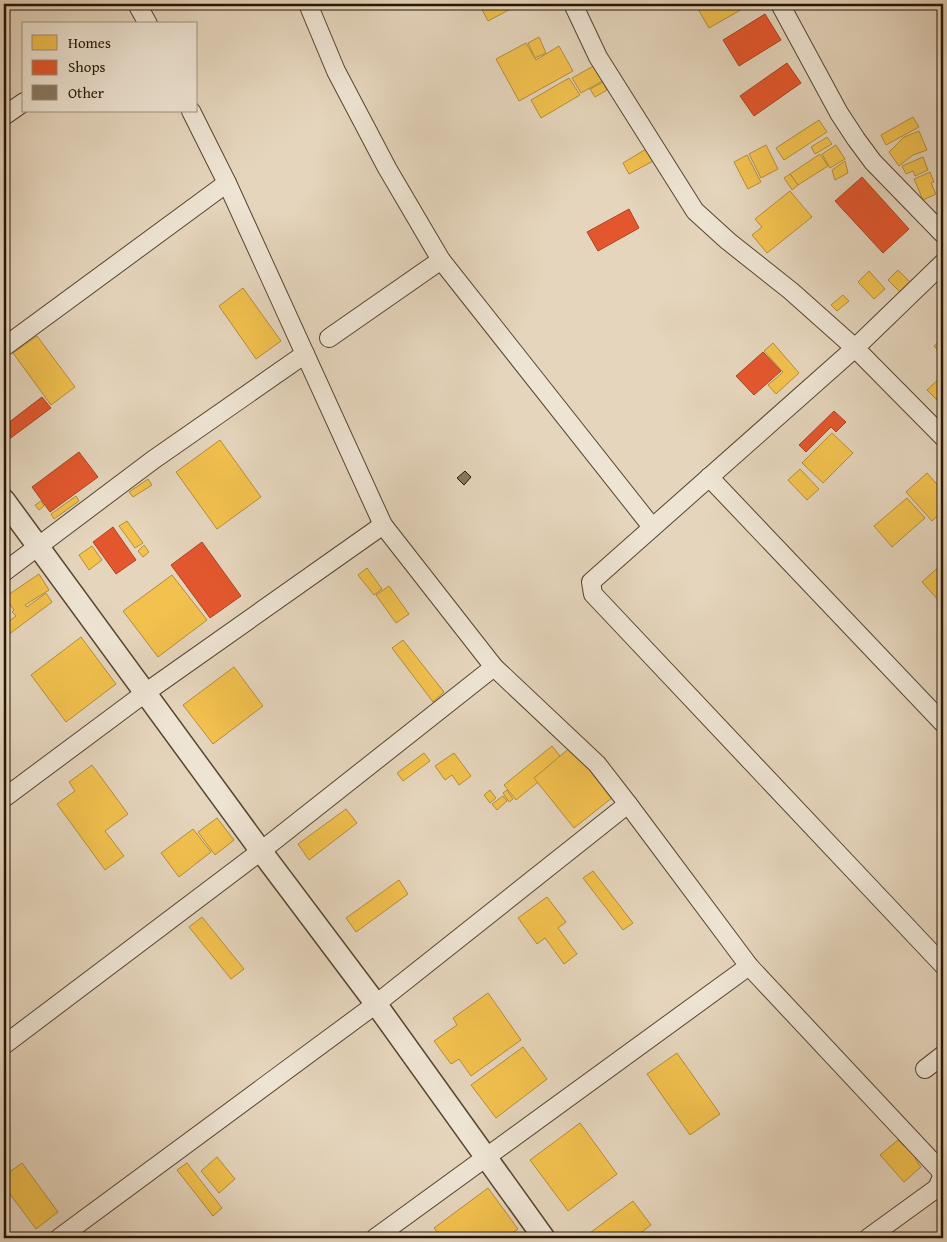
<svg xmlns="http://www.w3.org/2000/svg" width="947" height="1242" viewBox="0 0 947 1242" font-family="'Gentium Book Plus',serif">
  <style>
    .homes { fill: #f2c14e; stroke: #b58d37 }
    .shops { fill: #e4572e; stroke: #ab4321 }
    .building { fill: #8a7963; stroke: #271502 }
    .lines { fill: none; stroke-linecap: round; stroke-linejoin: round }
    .minor-casing { stroke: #564530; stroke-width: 20 }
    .tertiary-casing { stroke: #564530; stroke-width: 24 }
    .minor { stroke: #eee4d3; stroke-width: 18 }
    .tertiary { stroke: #eee4d3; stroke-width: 21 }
  </style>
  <rect width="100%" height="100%" fill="#e5d5bc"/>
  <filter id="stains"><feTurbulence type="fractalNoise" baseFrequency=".004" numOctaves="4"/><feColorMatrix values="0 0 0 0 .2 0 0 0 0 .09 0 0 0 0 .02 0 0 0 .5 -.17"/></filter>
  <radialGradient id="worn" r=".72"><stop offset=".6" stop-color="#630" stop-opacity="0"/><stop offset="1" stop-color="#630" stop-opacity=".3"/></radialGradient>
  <!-- homes -->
  <g class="homes">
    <polygon points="479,4 520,4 488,21"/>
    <polygon points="695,4 751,4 709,28"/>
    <polygon points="539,37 546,53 535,58 528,43"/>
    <polygon points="526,43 536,60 559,46 573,71 519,101 496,59"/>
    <polygon points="597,64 606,79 581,93 572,78"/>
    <polygon points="569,78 580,95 541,118 531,100"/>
    <polygon points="603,82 607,90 595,97 590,89"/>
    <polygon points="913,117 919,127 886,145 881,135"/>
    <polygon points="819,120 827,132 784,160 776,148"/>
    <polygon points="919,131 927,150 913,155 899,166 889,152 904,137"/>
    <polygon points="827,137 832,144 815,154 811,147"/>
    <polygon points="766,145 778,169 761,178 749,154"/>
    <polygon points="836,145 845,159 830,168 822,154"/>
    <polygon points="646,149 653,161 629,174 623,163"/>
    <polygon points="820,154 828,166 798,185 790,174"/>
    <polygon points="747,155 761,182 748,189 734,162"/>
    <polygon points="923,157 928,170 915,176 913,171 906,174 902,166"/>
    <polygon points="845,161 848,173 835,180 832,170"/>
    <polygon points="930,172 934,182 931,183 936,194 923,200 914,179"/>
    <polygon points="790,174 798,185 792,190 784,178"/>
    <polygon points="790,191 812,217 767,253 752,235 762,227 755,219"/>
    <polygon points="898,270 911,283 901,293 888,280"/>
    <polygon points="869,271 885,289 874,299 858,282"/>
    <polygon points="243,288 281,341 256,359 219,306"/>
    <polygon points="843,295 849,301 837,311 831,305"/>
    <polygon points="37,336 75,387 51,405 13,353"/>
    <polygon points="943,338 943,356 934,346"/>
    <polygon points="773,343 799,373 776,394 768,385 783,372 764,351"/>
    <polygon points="943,375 943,406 927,390"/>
    <polygon points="832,433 853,453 823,483 802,463"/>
    <polygon points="220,440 261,497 217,529 176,472"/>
    <polygon points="800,469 819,489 807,500 788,480"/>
    <polygon points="927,473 943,491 943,511 932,521 906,492"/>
    <polygon points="148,479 152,485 133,497 129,492"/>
    <polygon points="76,496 79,501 54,519 51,514"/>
    <polygon points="907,498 925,518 892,547 874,526"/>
    <polygon points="41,501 44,506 39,510 35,505"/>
    <polygon points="127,521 143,543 135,548 119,526"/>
    <polygon points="144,545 149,552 143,557 138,551"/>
    <polygon points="92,546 102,560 89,570 79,555"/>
    <polygon points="943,563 943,601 941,603 922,582"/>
    <polygon points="367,568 382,589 374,595 358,575"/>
    <polygon points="39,574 49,590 25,605 27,607 46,593 52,602 4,638 4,625 16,616 12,612 14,610 5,597"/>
    <polygon points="172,575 207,620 158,657 123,611"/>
    <polygon points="389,586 409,614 396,623 376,595"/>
    <polygon points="81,637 116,684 66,722 31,675"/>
    <polygon points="403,640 444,692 433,702 392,648"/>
    <polygon points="234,667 263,706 213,744 183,705"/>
    <polygon points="552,746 564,761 516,800 504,785"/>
    <polygon points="572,746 613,797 574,828 534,778"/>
    <polygon points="424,753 430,761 403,781 397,773"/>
    <polygon points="454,753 471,776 459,785 452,775 445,780 435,766"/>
    <polygon points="92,765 128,814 105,831 124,856 105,870 57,804 75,791 69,782"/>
    <polygon points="490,790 496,798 490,803 484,795"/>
    <polygon points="507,790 513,799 509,802 503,793"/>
    <polygon points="503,796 507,801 497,810 492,804"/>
    <polygon points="346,809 357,823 309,860 298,844"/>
    <polygon points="217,818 234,840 215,855 198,832"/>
    <polygon points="193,829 211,852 179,877 161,853"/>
    <polygon points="593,871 633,923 623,930 583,878"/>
    <polygon points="399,880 408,894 356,932 346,918"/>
    <polygon points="547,897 566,922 558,928 577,954 564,964 545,938 537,944 518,918"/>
    <polygon points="202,917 244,969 231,979 189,927"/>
    <polygon points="488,993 521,1040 471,1076 459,1059 451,1064 434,1041 457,1025 453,1018"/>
    <polygon points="523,1047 547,1079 496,1118 471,1085"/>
    <polygon points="677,1053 720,1114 690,1135 647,1074"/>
    <polygon points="580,1123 617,1174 568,1211 530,1160"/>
    <polygon points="898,1140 904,1146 908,1143 919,1156 915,1159 921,1167 904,1182 880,1155"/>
    <polygon points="217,1157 235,1179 219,1193 201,1171"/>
    <polygon points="22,1163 58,1212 36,1229 4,1186 4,1176"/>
    <polygon points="187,1163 222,1208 213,1216 177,1170"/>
    <polygon points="488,1188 518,1229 505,1238 442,1238 434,1228"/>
    <polygon points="633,1201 651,1225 634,1238 583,1238"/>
    <polygon points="250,1232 255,1238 241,1238"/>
  </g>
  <!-- shops -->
  <g class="shops">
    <polygon points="765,14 781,40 739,66 723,40"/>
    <polygon points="787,63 801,83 754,116 740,96"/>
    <polygon points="862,177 909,229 883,253 835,201"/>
    <polygon points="629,209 639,228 598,251 587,232"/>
    <polygon points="763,352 781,371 754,395 736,376"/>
    <polygon points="42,397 51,408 4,443 4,426"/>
    <polygon points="834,411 846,422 836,432 831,427 806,452 799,445"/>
    <polygon points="79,452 98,477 50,512 32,487"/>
    <polygon points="113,527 136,560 116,574 93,542"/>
    <polygon points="202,542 241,596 210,618 171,565"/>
  </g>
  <!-- building -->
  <polygon class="building" points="465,471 471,477 464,485 457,478"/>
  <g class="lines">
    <defs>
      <g id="minor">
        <polyline points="137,4 148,24"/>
        <polyline points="308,4 336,71 387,168 441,260 652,527"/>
        <polyline points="573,4 598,57 695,211 728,241 791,291 855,348 943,437"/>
        <polyline points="780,4 839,113 856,139 873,162 943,234"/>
        <polyline points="191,111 227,183 383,525 494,667 597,764 628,804 749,966 940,1170 942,1177 937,1188 868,1238"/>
        <polyline points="4,116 24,102"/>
        <polyline points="943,263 855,348 591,582 593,594 943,965"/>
        <polyline points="329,338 441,260"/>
        <polyline points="4,347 227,183"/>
        <polyline points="709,477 943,723"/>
        <polyline points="4,572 153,460 305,354"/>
        <polyline points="4,798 145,693 383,525"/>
        <polyline points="4,1045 261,851 494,667"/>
        <polyline points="925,1069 943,1055"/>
        <polyline points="59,1238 376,1004 628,804"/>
        <polyline points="375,1238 749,966"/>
      </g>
      <polyline id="tertiary" points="4,500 261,851 376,1004 544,1238"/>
    </defs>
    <!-- minor casing -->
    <use href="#minor" class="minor-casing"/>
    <!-- tertiary casing -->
    <use href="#tertiary" class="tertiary-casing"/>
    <!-- minor -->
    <use href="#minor" class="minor"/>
    <!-- tertiary -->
    <use href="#tertiary" class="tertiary"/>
  </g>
  <!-- margin -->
  <rect width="947" height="1242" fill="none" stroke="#e5d5bc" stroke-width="20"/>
  <rect x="5" y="5" width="937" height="1232" fill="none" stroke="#271502" stroke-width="2.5"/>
  <rect x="10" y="10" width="927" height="1222" fill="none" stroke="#271502"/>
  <!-- legend -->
  <rect x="22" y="22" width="175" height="90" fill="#eee4d3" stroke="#9e917f"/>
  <rect x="32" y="35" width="25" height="15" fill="#f2c14e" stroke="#9e917f"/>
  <text x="68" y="48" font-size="15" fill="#271502">Homes</text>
  <rect x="32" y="60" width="25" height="15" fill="#e4572e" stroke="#9e917f"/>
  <text x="68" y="72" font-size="15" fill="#271502">Shops</text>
  <rect x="32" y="85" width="25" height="15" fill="#8a7963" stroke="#9e917f"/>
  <text x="68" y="98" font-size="15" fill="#271502">Other</text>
  <rect width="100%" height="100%" filter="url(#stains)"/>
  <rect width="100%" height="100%" fill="url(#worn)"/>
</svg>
